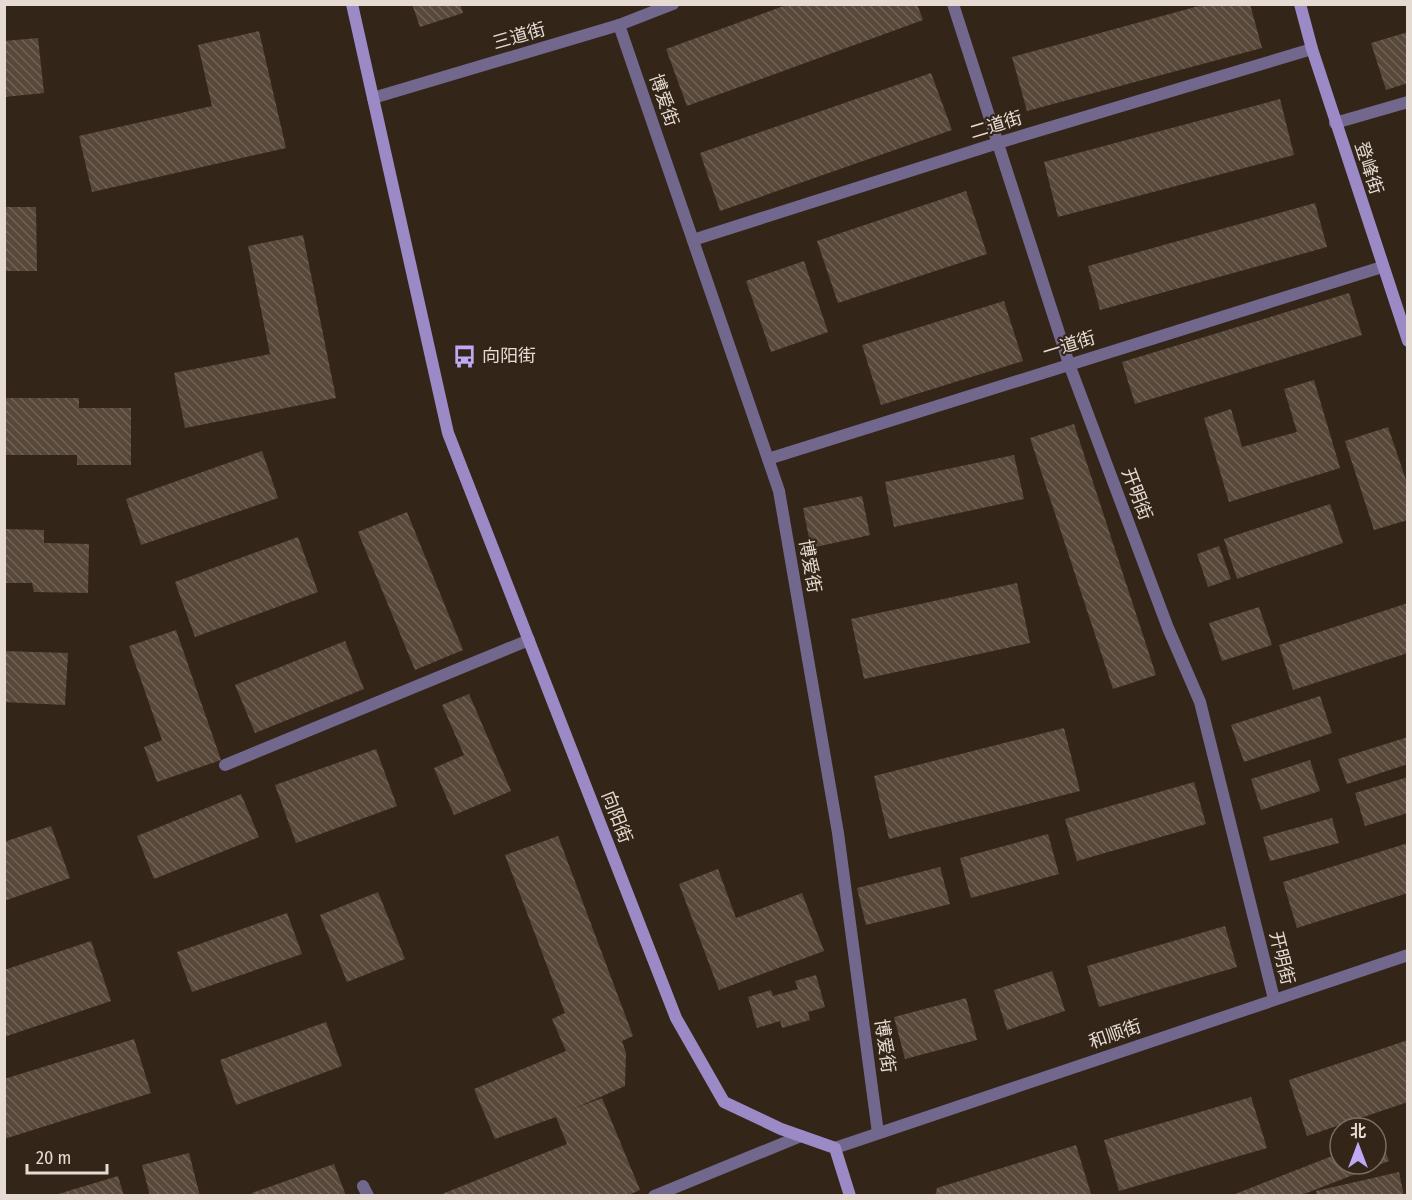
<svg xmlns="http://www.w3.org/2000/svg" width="1412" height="1200" viewBox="0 0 1412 1200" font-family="'Fira Sans Condensed','Noto Sans SC',sans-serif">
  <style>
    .building { fill: url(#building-back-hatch) }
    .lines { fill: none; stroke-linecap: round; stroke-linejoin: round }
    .street { stroke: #72678d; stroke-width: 12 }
    .secondary { stroke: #9c8ac6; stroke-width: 12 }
    .labels { text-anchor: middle; stroke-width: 4.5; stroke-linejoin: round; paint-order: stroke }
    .street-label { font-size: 18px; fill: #e5dbd3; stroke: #332518 }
    .poi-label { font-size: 18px; fill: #e5dbd3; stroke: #332518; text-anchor: start }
  </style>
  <defs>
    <pattern id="building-back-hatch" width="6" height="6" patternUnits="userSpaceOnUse" patternTransform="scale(1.5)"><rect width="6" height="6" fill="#58483a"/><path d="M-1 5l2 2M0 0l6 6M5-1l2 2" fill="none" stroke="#706256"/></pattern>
  </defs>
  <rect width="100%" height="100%" fill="#332518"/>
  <!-- building -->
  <g class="building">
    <polygon points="412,4 460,4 463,13 420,27"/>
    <polygon points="789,4 917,4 923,20 687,106 666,49"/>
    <polygon points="1206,4 1250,4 1262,48 1027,111 1012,57"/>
    <polygon points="259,31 286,148 92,192 79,136 212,106 198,45"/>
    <polygon points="1408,32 1408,83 1386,90 1371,43"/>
    <polygon points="38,38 44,93 4,97 4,41"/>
    <polygon points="931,73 952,130 720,211 700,153"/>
    <polygon points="1280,99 1294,155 1058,217 1044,162"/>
    <polygon points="966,191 987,254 838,303 817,241"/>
    <polygon points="1315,203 1327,247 1100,310 1088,266"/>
    <polygon points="4,207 36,207 37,271 4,271"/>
    <polygon points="303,235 336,398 185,428 174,373 270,354 248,246"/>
    <polygon points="804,261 828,332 771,352 746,281"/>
    <polygon points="1349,293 1362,335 1135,404 1122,362"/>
    <polygon points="1004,301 1023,361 881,405 862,345"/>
    <polygon points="1314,380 1340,468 1229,502 1204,418 1231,409 1242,447 1297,432 1284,389"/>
    <polygon points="4,398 79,398 79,408 131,408 131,465 77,465 77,455 4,455"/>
    <polygon points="1074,424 1156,675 1113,689 1030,438"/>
    <polygon points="1388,427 1408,486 1408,520 1374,530 1345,441"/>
    <polygon points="262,451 278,498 141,545 126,499"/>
    <polygon points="1014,455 1024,499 894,527 885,482"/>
    <polygon points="862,496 870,535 811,548 803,508"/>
    <polygon points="1330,504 1343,543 1237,579 1224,539"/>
    <polygon points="407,512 463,650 415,670 358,532"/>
    <polygon points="4,529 44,530 44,543 89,544 88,593 34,592 32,583 4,583"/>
    <polygon points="298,537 318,592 195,637 175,582"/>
    <polygon points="1219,546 1231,579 1208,587 1197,554"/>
    <polygon points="1017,583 1030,643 864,679 851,619"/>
    <polygon points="1408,603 1408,653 1293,690 1279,645"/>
    <polygon points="1259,607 1272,645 1222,661 1209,623"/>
    <polygon points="176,630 221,760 157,782 144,747 162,740 129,646"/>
    <polygon points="345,641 364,689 255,733 235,685"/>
    <polygon points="4,651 68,653 65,705 4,702"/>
    <polygon points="469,694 511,791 454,815 434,768 464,755 442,705"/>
    <polygon points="1320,696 1332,733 1244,762 1231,725"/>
    <polygon points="1064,728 1080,791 889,839 874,776"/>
    <polygon points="1408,737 1408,764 1347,784 1338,759"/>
    <polygon points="376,749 397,806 296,843 275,785"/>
    <polygon points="1310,760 1320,791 1261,810 1251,779"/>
    <polygon points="1408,777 1408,813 1365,826 1355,793"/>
    <polygon points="1194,782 1206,824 1077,861 1065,819"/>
    <polygon points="241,794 259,837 154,879 137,836"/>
    <polygon points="1332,818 1339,843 1270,861 1263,837"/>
    <polygon points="51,826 70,878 4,901 4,842"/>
    <polygon points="1048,834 1059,874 971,898 960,858"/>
    <polygon points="558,836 633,1036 622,1041 626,1053 625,1086 573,1109 602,1098 640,1190 626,1196 437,1196 567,1144 556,1117 495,1139 474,1089 566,1051 552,1019 565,1013 505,855"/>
    <polygon points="1408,843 1408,893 1297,928 1283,882"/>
    <polygon points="940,867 950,904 866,925 857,888"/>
    <polygon points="718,869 736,918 802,893 824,951 719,990 679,884"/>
    <polygon points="378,892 405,959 347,982 320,915"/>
    <polygon points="287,913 302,954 192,992 177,952"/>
    <polygon points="1225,926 1237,967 1099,1007 1087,966"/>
    <polygon points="91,941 111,1001 4,1037 4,970"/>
    <polygon points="1052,971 1065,1011 1007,1030 994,990"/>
    <polygon points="816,975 825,1007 808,1012 810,1020 782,1028 780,1021 757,1028 748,997 771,990 773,996 798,989 795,981"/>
    <polygon points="966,998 977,1040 905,1059 894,1017"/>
    <polygon points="326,1022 342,1066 236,1105 220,1060"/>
    <polygon points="134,1039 151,1093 4,1139 4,1079"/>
    <polygon points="1408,1040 1408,1102 1307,1136 1289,1080"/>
    <polygon points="1251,1097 1267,1148 1119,1191 1104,1140"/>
    <polygon points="1380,1137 1389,1161 1299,1196 1230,1196 1340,1153 1340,1164 1376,1164 1376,1139"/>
    <polygon points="1076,1145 1091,1194 935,1196 937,1188"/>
    <polygon points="189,1153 200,1196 150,1196 142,1165"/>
    <polygon points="334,1164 346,1196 253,1196 252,1193"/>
    <polygon points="1399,1172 1404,1196 1317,1196 1316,1191"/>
    <polygon points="118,1176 124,1196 55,1196 55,1195"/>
  </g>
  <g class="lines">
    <!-- street -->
    <g class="street">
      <polyline points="953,4 1069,364 1168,628 1200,702 1274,999"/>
      <polyline points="619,25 779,491 838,833 878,1133"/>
      <polyline points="373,98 619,25 673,4"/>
      <polyline points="1335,123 1408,102"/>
      <polyline points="693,240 998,143 1312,49"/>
      <polyline points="768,459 1382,267"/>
      <polyline points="225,765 529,640"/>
      <polyline points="835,1148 1408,955"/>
      <polyline points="363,1186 368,1196"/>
      <polyline points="654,1196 801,1136"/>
    </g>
    <!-- secondary -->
    <g class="secondary">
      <polyline points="352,4 448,433 676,1018 724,1102 781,1129 835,1148 850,1196"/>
      <polyline points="1300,4 1312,49 1408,341"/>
    </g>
  </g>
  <!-- icons -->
  <defs>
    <symbol id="bus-bare" viewBox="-9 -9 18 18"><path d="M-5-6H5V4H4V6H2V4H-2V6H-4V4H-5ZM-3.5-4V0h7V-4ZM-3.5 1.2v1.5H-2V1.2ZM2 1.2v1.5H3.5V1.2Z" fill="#bfa9f4" stroke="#332518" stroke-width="2.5" paint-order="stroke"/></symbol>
  </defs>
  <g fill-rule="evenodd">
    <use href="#bus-bare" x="448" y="340" width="33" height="33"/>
  </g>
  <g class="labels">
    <!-- street labels -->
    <g class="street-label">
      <text transform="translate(519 36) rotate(-16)" y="6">三道街</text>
      <text transform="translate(664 100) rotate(71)" y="6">博爱街</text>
      <text transform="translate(996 125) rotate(-17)" y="6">二道街</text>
      <text transform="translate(1369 168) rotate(72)" y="6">登峰街</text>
      <text transform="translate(1069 345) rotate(-17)" y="6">一道街</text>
      <text transform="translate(1137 494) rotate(69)" y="6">开明街</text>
      <text transform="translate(810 566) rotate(80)" y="6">博爱街</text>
      <text transform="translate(617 817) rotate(69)" y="6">向阳街</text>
      <text transform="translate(1282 958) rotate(76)" y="6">开明街</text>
      <text transform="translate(1115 1034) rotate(-19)" y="6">和顺街</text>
      <text transform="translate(885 1046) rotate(82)" y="6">博爱街</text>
    </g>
    <!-- poi labels -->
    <g class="poi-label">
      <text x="482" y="362">向阳街</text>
    </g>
  </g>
  <!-- border -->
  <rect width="1412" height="1200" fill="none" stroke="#e5dbd3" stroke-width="12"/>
  <!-- north arrow -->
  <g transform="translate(1358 1146)"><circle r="28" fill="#332518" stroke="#7a6e63" stroke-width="1.5"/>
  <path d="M0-4.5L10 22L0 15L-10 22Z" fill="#bfa9f4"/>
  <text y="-9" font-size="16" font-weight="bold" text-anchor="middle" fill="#e5dbd3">北</text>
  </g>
  <!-- scale -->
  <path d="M27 1164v9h80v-9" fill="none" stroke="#e5dbd3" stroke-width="3"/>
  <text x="36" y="1164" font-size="18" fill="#e5dbd3" stroke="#332518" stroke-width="4.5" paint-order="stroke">20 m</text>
</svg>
